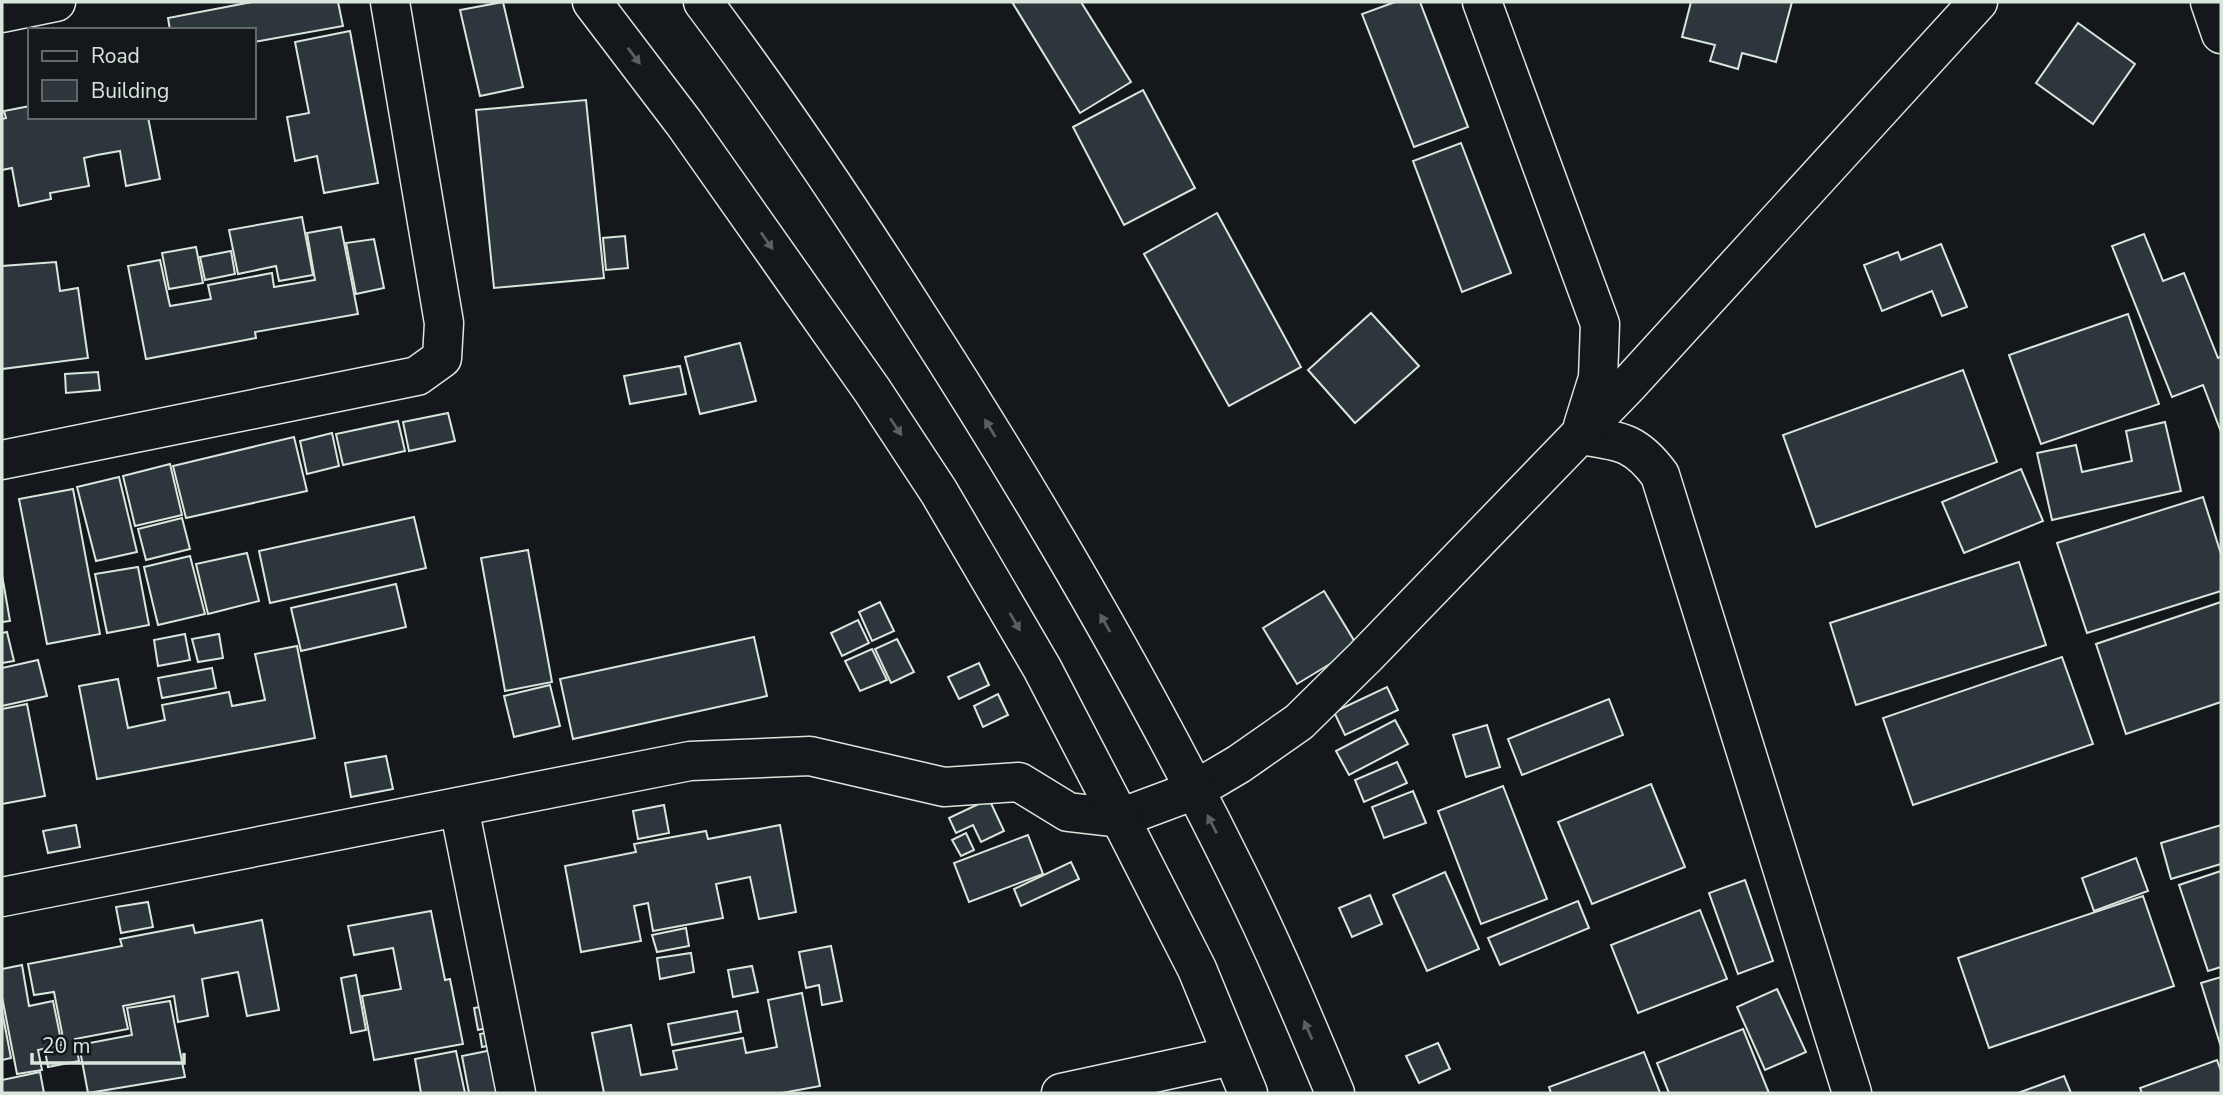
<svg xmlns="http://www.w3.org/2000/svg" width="2223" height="1095" viewBox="0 0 2223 1095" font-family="'Nunito Sans',sans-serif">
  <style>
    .building { fill: #2c363c; stroke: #d8e6dc; stroke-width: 2 }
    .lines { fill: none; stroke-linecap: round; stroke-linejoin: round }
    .minor-casing { stroke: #d8e6dc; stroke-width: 41 }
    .highway-casing { stroke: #d8e6dc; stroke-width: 41 }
    .minor { stroke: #14181c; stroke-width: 38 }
    .highway { stroke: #14181c; stroke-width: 38 }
    .oneway { fill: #59605f }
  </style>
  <rect width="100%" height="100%" fill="#14181c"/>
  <!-- building -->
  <g class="building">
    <polygon points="252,2 338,2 343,26 254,42 254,30 170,30 168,18"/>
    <polygon points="503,2 523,87 480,96 460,10"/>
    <polygon points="1012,2 1081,2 1131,82 1080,113"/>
    <polygon points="1395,2 1420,2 1468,127 1414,147 1362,14"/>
    <polygon points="1691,2 1792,2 1776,62 1742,53 1738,69 1710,61 1715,45 1682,37"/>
    <polygon points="2078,23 2135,64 2093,124 2036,83"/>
    <polygon points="350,31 378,183 324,193 317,156 295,161 287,117 309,113 295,42"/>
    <polygon points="1143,90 1195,188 1124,225 1073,127"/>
    <polygon points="586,100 604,278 494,288 476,110"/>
    <polygon points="30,106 30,117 148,117 160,179 126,186 120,151 97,155 84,158 89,186 50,193 51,199 19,206 12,168 2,170 2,119 6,118 4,111"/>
    <polygon points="1461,143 1511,273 1462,292 1413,161"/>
    <polygon points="1217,213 1301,367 1229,406 1144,254"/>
    <polygon points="302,217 313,275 279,281 276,266 238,274 229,230"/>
    <polygon points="341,227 358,314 255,332 256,338 146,359 128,266 160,260 170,306 211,299 208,285 272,273 274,287 315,280 307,233"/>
    <polygon points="2144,234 2163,281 2184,273 2218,358 2221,356 2221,432 2203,385 2172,397 2112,246"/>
    <polygon points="625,236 628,268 606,270 603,238"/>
    <polygon points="374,239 384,288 356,294 346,243"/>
    <polygon points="1941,244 1967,307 1942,316 1932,291 1882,311 1864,265 1898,252 1901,260"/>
    <polygon points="196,247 203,283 169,289 162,253"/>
    <polygon points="231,251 235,274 205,280 200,257"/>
    <polygon points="56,262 60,291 78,288 88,358 2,369 2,266"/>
    <polygon points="1371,313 1419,366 1355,423 1308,370"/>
    <polygon points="2128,314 2159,404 2041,444 2009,355"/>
    <polygon points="740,343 756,401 700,414 685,357"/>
    <polygon points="680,366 686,394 630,404 624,376"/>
    <polygon points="1963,370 1997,462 1816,527 1783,435"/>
    <polygon points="98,372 100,390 66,393 65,374"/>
    <polygon points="448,413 455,441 409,451 403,422"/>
    <polygon points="398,421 405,451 343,465 336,434"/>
    <polygon points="2165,422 2181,491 2052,520 2037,453 2076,445 2082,472 2132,461 2126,431"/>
    <polygon points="332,433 339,466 307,474 300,441"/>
    <polygon points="294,437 307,491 186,518 173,466"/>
    <polygon points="170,464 182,515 135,526 123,476"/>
    <polygon points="2021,469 2043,521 1964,553 1942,502"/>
    <polygon points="119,477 137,552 96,561 77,487"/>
    <polygon points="73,489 100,634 47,644 19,499"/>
    <polygon points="2203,497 2221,554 2221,591 2087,633 2057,543"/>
    <polygon points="414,517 426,568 270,603 259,551"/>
    <polygon points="182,518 190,549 146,560 138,529"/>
    <polygon points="528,550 552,682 505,691 481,558"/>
    <polygon points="247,553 259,601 208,614 196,564"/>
    <polygon points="190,556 205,614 158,625 144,567"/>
    <polygon points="2019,562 2046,645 1856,705 1830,623"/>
    <polygon points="138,567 149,625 107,633 95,574"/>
    <polygon points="2,575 10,621 2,622"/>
    <polygon points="396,584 406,627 301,651 291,608"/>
    <polygon points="1324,591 1358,647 1297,684 1263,628"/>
    <polygon points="880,602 894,631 872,641 859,612"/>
    <polygon points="2221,602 2221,702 2126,734 2096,644"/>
    <polygon points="858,620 869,643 842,656 831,633"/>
    <polygon points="7,632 14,661 2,663 2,633"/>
    <polygon points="185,634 190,660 158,666 154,640"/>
    <polygon points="219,634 223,658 198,662 192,639"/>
    <polygon points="754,637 767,696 573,739 560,679"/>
    <polygon points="897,639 914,672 891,683 875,649"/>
    <polygon points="297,646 315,738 97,779 79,686 118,679 128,728 165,720 162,705 229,692 232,706 265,700 255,654"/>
    <polygon points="872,649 887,680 860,691 845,661"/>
    <polygon points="2062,657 2093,744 1913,805 1883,718"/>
    <polygon points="38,660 47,696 2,706 2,668"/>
    <polygon points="979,663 989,685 959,699 948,677"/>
    <polygon points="212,668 216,688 162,698 158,678"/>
    <polygon points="550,685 560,726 514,737 504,696"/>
    <polygon points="1387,687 1398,710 1345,735 1334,712"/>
    <polygon points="998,694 1008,715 983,727 974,706"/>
    <polygon points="1609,699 1623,735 1522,775 1508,739"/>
    <polygon points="27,704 45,796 2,804 2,709"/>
    <polygon points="1395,720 1408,744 1349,775 1336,751"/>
    <polygon points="1487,725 1500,767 1466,777 1453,735"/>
    <polygon points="386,756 393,789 351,797 345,763"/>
    <polygon points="1397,762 1407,783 1364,802 1355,780"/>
    <polygon points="1651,784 1685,867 1592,904 1558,822"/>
    <polygon points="1503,786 1547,899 1481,924 1438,811"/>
    <polygon points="1413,791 1426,823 1384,838 1372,807"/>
    <polygon points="989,799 1004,831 981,842 973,825 956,833 949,818"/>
    <polygon points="664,805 669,833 638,839 633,811"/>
    <polygon points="76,825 80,847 48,853 43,831"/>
    <polygon points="780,825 796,912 759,919 750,877 716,884 723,918 653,931 648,903 634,906 641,941 581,952 565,866 636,852 634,844 706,831 708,839"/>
    <polygon points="2221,825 2221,864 2171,879 2161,843"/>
    <polygon points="966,833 974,850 961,856 952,840"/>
    <polygon points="1028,835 1043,874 969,902 954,863"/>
    <polygon points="2136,858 2148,891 2094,911 2082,878"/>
    <polygon points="1071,862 1079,879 1021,906 1014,889"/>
    <polygon points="2221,871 2221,967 2208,971 2179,885"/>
    <polygon points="1445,872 1479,949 1427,971 1393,895"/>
    <polygon points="1745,880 1773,961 1738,974 1709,893"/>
    <polygon points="1370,895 1382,924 1352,937 1339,908"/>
    <polygon points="2143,896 2174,986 1989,1048 1958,958"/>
    <polygon points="1578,901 1589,928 1500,965 1488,938"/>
    <polygon points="148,902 153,927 121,933 116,907"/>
    <polygon points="1700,910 1727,979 1638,1013 1611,945"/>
    <polygon points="431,911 445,980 450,979 463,1044 374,1060 362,996 401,989 393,948 354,955 348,926"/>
    <polygon points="262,920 279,1010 247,1016 238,972 202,979 208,1016 178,1022 174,996 123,1006 128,1029 75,1039 79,1061 48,1067 45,1051 65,1048 54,992 34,995 28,964 122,946 120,939 193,925 195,933"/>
    <polygon points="686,928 689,946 657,952 652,935"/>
    <polygon points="831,946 842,1001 822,1005 819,985 806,988 799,952"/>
    <polygon points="691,953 694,972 660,979 657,958"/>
    <polygon points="22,965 29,1006 53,1001 62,1045 38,1050 42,1070 17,1074 2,997 2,969"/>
    <polygon points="752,966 758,992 733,997 728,970"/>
    <polygon points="356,975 366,1030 351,1033 341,978"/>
    <polygon points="2221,977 2221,1047 2201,983"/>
    <polygon points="1777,989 1806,1052 1765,1070 1737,1007"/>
    <polygon points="802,993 820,1086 782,1093 604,1093 592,1033 631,1025 641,1075 677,1069 673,1051 743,1038 746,1053 777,1047 768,1000"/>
    <polygon points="170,1001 185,1077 88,1093 79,1045 132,1035 127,1008"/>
    <polygon points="491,1005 495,1026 478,1030 474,1008"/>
    <polygon points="2,1011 11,1058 2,1060"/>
    <polygon points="737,1011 741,1032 672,1045 668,1024"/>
    <polygon points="1743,1029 1769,1093 1669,1093 1657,1063"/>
    <polygon points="495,1031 497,1044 482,1047 480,1034"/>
    <polygon points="1438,1043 1450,1069 1419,1083 1406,1056"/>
    <polygon points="497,1049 505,1093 469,1093 462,1056"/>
    <polygon points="456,1051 465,1093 419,1093 421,1093 415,1059"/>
    <polygon points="1644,1052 1660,1093 1551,1093 1549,1087"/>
    <polygon points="2217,1060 2221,1071 2221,1093 2142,1093 2140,1088"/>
    <polygon points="40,1072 44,1093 2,1093 2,1080"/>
    <polygon points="2064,1076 2071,1093 2018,1093"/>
  </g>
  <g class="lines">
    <defs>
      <g id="minor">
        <polyline points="1482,2 1600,324 1598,378 1583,426"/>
        <polyline points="2210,2 2221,34"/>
        <polyline points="2,13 56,2"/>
        <path d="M 1580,435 C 1619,441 1635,441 1660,475 L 1852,1093"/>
        <polyline points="2,460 417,376 442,358 444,323 390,2"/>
        <polyline points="459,807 516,1093"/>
        <polyline points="2,897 690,761 810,756 944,787 1019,782 1068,812 1120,818 1195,790 1239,764 1299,722 1365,657 1630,383 1978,2"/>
        <polyline points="1061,1093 1232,1056"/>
      </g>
      <g id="highway">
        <polyline points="592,2 684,123 872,390 939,492 1042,668 1120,818 1197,969 1248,1093"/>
        <path d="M 703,2 C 779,103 850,209 918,316 C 1034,496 1142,680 1237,873 C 1273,945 1304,1019 1335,1093"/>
      </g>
    </defs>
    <!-- minor casing -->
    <use href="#minor" class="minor-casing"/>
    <!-- highway casing -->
    <use href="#highway" class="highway-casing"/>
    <!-- minor -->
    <use href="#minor" class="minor"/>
    <!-- highway -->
    <use href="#highway" class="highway"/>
  </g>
  <!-- one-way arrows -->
  <defs><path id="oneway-solid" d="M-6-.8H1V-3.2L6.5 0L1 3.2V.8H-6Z" transform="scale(1.75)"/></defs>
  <g class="oneway">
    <use href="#oneway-solid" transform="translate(634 56) rotate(53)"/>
    <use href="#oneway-solid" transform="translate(767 241) rotate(55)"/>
    <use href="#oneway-solid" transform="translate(896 427) rotate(56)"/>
    <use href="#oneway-solid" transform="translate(990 428) rotate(-121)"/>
    <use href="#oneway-solid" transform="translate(1015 622) rotate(60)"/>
    <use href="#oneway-solid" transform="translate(1105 623) rotate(-119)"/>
    <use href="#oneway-solid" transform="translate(1212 824) rotate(-117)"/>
    <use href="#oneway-solid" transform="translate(1308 1030) rotate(-113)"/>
  </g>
  <!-- border -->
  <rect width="2223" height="1095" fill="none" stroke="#d8e6dc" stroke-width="7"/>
  <!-- legend -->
  <rect x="28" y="28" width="228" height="91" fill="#14181c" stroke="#626a69" stroke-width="2"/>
  <rect x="42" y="51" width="35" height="10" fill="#14181c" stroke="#626a69" stroke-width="2"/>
  <text x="91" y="63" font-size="21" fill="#d8e6dc">Road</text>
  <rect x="42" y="80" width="35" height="21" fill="#2c363c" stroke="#626a69" stroke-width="2"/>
  <text x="91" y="98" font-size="21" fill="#d8e6dc">Building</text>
  <!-- scale -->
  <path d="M32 1053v10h152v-10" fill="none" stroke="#d8e6dc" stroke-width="3.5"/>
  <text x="42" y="1053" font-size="21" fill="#d8e6dc" stroke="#14181c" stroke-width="5" paint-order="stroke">20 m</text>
</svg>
